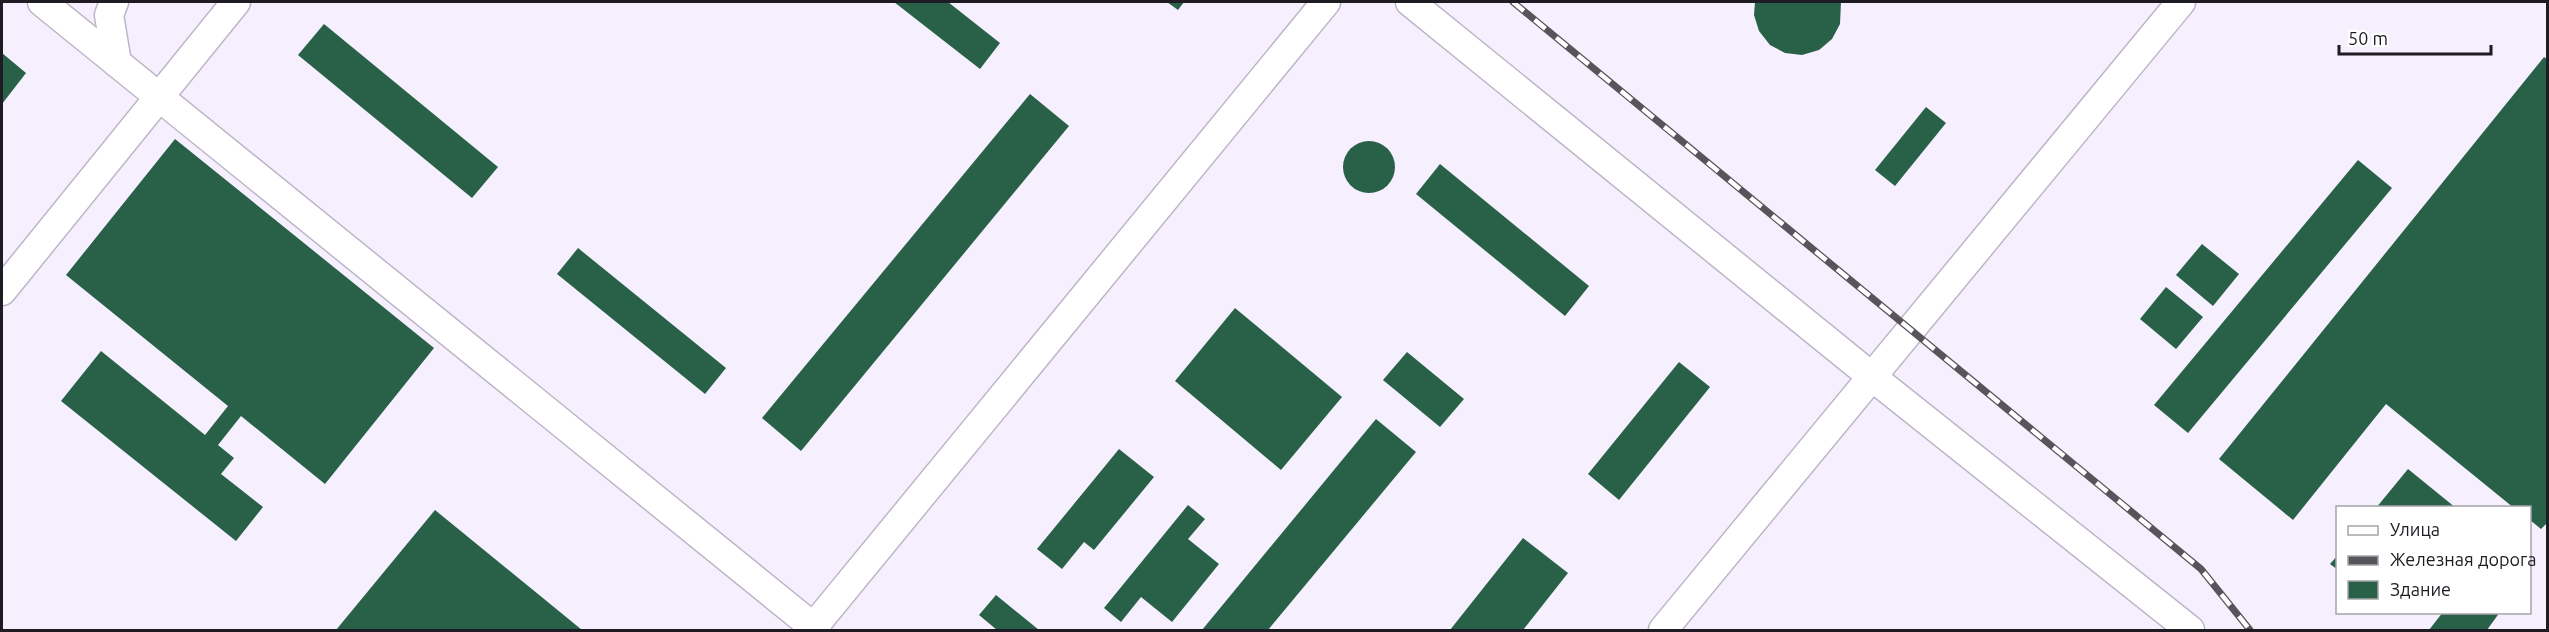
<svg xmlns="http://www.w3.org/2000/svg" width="2549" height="632" viewBox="0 0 2549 632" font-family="Ubuntu,sans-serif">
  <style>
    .built { fill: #f5effe; fill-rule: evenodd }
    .building { fill: #286147 }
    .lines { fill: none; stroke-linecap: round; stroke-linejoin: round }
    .minor-casing { stroke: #bdb6c8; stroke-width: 31 }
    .minor { stroke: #fff; stroke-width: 28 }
    .rail-casing { stroke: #57555b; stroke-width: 7 }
    .rail { stroke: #fff; stroke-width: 4.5; stroke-dasharray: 14; stroke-linecap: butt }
  </style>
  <rect width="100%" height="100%" fill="#faf8ff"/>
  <!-- built -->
  <path class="built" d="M 2,2 L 2547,2 L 2547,630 L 2,630 ZM 2338,508 L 2530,508 L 2530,612 L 2338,612 Z"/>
  <!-- building -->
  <g class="building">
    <polygon points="894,2 948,2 1000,43 980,69"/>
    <polygon points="1167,2 1184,2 1178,10"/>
    <polygon points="1755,2 1841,2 1840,24 1832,39 1819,50 1802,55 1785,53 1770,45 1759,31 1754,15"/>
    <polygon points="324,24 498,167 472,198 298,55"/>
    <polygon points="2,53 26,73 2,104"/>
    <polygon points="2544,57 2548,60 2548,522 2541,529 2530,520 2530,508 2514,508 2386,404 2293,520 2219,459"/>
    <polygon points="1030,94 1069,126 801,451 762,418"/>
    <polygon points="1926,107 1946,123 1895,186 1875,170"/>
    <polygon points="175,139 434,348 325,484 241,416 218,445 234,458 221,474 263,507 236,541 61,401 101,351 205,435 228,406 66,275"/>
    <circle cx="1369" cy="167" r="26"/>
    <polygon points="2358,160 2392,188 2188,433 2154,405"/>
    <polygon points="1440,164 1589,286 1565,316 1416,194"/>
    <polygon points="2202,244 2239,274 2213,306 2176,275"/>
    <polygon points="578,248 726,368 705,394 557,274"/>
    <polygon points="2166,287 2203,317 2176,349 2140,319"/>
    <polygon points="1235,308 1342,397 1281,470 1175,381"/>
    <polygon points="1407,352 1464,399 1440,427 1383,380"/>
    <polygon points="1679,362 1710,387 1619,500 1588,474"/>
    <polygon points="1376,419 1416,452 1268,630 1202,630"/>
    <polygon points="1119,449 1154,477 1094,550 1084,542 1062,569 1037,549"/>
    <polygon points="2408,469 2456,508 2376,508"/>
    <polygon points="1188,505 1205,519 1188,539 1219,564 1172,622 1141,597 1121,622 1104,608"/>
    <polygon points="435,510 582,630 336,630"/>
    <polygon points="1523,538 1568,573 1523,630 1450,630"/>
    <polygon points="2338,555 2338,570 2330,564"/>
    <polygon points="996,595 1039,630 997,630 979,615"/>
    <polygon points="2443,612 2500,612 2487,630 2429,630"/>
  </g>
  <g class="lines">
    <defs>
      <g id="minor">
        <polyline points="42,2 817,630"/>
        <polyline points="114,2 109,15 117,63"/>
        <polyline points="1410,2 1871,376 2190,630"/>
        <polyline points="2,291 236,2"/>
        <polyline points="811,630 1326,2"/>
        <polyline points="1663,630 2181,2"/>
      </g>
    </defs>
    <!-- minor casing -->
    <use href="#minor" class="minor-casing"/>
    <!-- minor -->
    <use href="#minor" class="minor"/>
    <defs>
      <polyline id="rail" points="1513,2 2201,569 2250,630"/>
    </defs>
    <!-- rail casing -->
    <use href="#rail" class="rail-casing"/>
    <!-- rail -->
    <use href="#rail" class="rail"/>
  </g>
  <!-- border -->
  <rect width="2549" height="632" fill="none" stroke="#1e1c22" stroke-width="6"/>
  <!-- legend -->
  <rect x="2336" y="506" width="195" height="108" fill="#ffffff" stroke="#a5a4a7" stroke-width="1.5"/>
  <rect x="2348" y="526" width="30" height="9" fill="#ffffff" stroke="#a5a4a7" stroke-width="1.5"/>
  <text x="2390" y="536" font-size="18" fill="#1e1c22">Улица</text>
  <rect x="2348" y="556" width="30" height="9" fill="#57555b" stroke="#a5a4a7" stroke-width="1.5"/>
  <text x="2390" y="566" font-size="18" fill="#1e1c22">Железная дорога</text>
  <rect x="2348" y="581" width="30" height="18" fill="#286147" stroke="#a5a4a7" stroke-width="1.5"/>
  <text x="2390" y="596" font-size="18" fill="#1e1c22">Здание</text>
  <!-- scale -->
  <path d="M2339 45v9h152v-9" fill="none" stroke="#1e1c22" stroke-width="3"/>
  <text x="2348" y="45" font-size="18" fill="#1e1c22" stroke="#ffffff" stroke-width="4.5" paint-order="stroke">50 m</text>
</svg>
